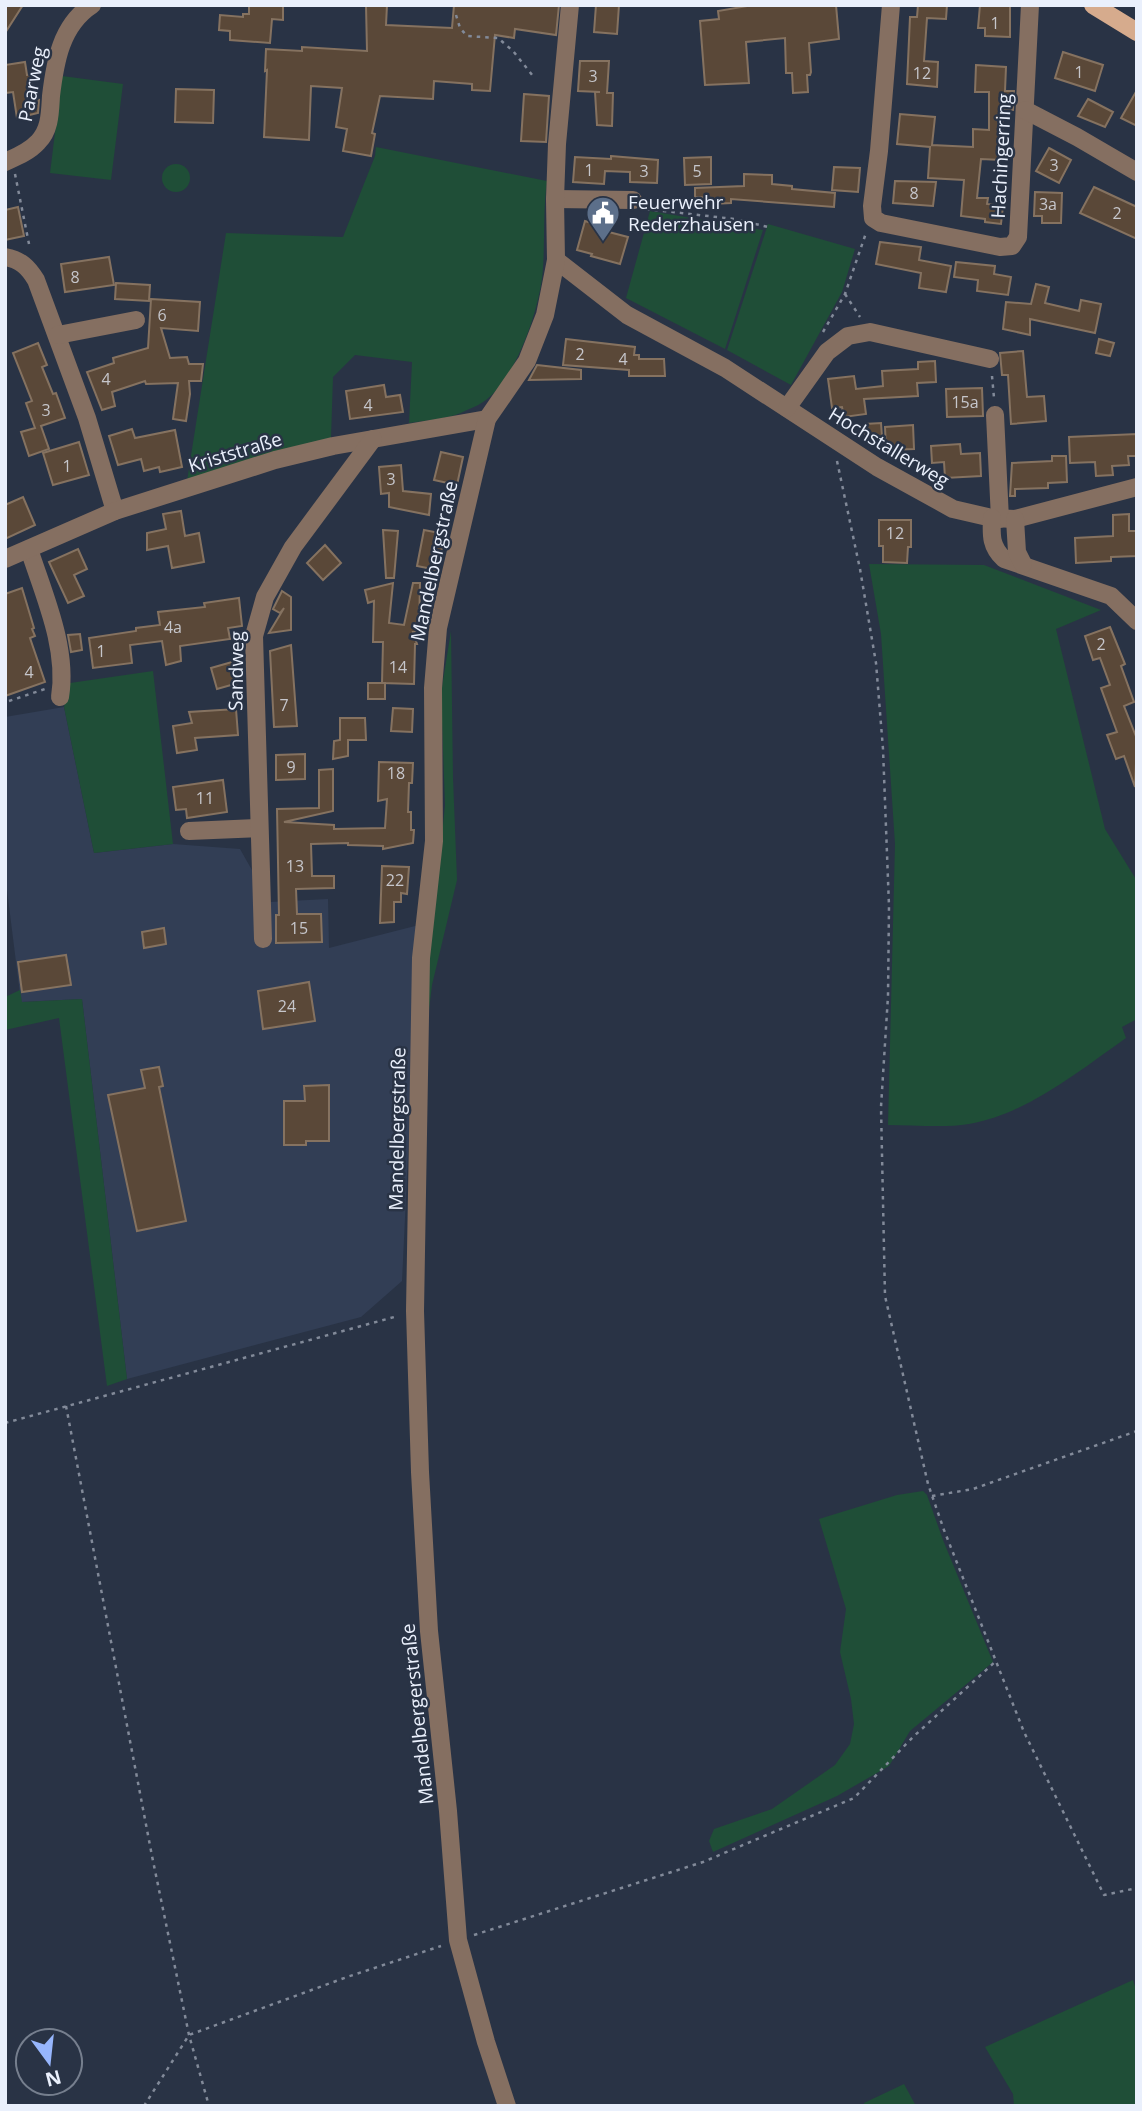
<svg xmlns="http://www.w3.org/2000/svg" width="1142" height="2111" viewBox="0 0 1142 2111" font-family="'Open Sans',sans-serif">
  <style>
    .built { fill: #323e55 }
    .green { fill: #1f4e37 }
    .building { fill: #5a4838; stroke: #857260; stroke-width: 2 }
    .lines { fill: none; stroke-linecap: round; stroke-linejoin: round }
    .path { stroke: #828a99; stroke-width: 2.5; stroke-dasharray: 3.5 5; stroke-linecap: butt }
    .minor { stroke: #856f61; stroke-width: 18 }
    .major { stroke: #d6ab8d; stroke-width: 18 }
    .labels { text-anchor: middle; stroke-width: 5; stroke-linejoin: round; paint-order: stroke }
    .number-label { font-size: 16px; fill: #c6c6cb }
    .street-label { font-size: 19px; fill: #eaf0fc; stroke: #293345 }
    .poi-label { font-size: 19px; fill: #eaf0fc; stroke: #293345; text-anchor: start }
  </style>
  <rect width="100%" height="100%" fill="#293345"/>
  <!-- built -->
  <polygon class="built" points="64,707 94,853 173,844 240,849 270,902 328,899 329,948 419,925 402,1281 361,1317 127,1379 82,999 21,1002 5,874 5,717"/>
  <!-- green -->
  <g class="green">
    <polygon points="62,76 123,84 111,180 50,173"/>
    <path d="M 376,147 L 547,181 C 543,210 545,239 543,268 C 541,305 517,377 486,400 C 481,404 474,407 467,410 C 451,419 428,420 409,423 L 412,362 L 355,355 L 333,377 L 331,438 L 187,481 L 226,233 L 343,237 L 375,156 Z"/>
    <circle cx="176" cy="178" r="14"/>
    <polygon points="650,211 763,230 725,349 626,298"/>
    <polygon points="768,224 855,249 842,292 791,385 727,350"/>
    <path d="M 869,564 L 984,565 L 1101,610 L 1056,629 L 1105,829 L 1137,881 L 1137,1019 L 1122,1027 L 1126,1038 C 1079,1071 1027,1114 969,1124 C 945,1128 913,1125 888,1125 L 895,844 L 881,634 Z"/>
    <polygon points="451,631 453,778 457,880 432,985 425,1044 429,965 445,805 441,693"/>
    <polygon points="153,671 173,844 94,853 64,707 70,683"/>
    <polygon points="20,990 22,1002 82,999 127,1379 107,1386 59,1018 5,1030 5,997"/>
    <polygon points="923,1491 927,1495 943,1540 993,1662 910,1731 889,1766 837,1796 713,1852 709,1841 714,1829 772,1809 835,1765 850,1744 854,1724 851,1699 840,1652 846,1609 819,1519 897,1495"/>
    <polygon points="1133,1980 1137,1993 1137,2106 1014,2106 1013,2094 985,2047"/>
    <polygon points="904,2084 916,2106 865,2106 864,2103"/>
  </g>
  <!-- building -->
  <g class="building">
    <polygon points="5,5 23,5 5,33"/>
    <polygon points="249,5 283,5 283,20 272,19 270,43 230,40 230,31 219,30 220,15 243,17 243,14 249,14"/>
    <polygon points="366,5 387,5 386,25 452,28 454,5 559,5 556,35 515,29 514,38 495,35 490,91 472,90 472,84 434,81 433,99 380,96 372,133 375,134 371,156 343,151 347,129 336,127 342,88 311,86 309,140 264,137 267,70 265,71 266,49 302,51 302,47 367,51"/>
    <polygon points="596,5 619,5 617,34 594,32"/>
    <polygon points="753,5 836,5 839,39 809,43 811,72 810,75 807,75 808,92 793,93 792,73 786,73 785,38 746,42 749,83 705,85 700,21 719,19 718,11"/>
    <polygon points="918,5 947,5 946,19 927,18 924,61 938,62 937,87 907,84 910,17 917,17"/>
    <polygon points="980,5 1010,5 1010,37 985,36 985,28 978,28"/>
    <polygon points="1063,52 1103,65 1095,91 1055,78"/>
    <polygon points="580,61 609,61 607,93 613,93 612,126 597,125 595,92 600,92 578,91"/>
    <polygon points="25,62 27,75 30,75 34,101 39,100 38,113 17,118 13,92 5,93 5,65"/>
    <polygon points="976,65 1006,67 1005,91 1014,91 1013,110 1003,109 1001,160 981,159 977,198 988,198 987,204 1003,206 1001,224 985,222 985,219 961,216 964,180 928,178 930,147 897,144 900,114 935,117 932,145 973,147 973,129 989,130 989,92 975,92"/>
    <polygon points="176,89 214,90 213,123 175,122"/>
    <polygon points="1137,90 1137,126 1121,118"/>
    <polygon points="524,94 549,96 546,142 521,141"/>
    <polygon points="1088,99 1113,112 1105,127 1078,116"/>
    <polygon points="1049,148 1071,160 1059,183 1036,171"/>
    <polygon points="611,156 658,160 657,183 630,182 630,172 605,171 604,184 573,182 575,157 611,159"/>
    <polygon points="711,157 711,184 685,185 684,158"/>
    <polygon points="834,167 860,168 858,192 832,190"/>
    <polygon points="744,174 772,175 772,184 792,186 792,189 835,193 834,207 731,199 731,203 712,204 712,198 695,197 695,188 744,186"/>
    <polygon points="895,181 936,182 933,206 893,203"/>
    <polygon points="1094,187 1137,207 1137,239 1080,213"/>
    <polygon points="1035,192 1062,193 1061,223 1042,223 1042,216 1034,216"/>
    <polygon points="18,207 24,236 5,240 5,210"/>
    <polygon points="585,221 602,226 601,230 628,237 620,264 591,256 592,254 577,250"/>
    <polygon points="880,242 921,247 919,260 951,266 946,292 919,288 921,273 876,264"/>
    <polygon points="109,257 114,285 65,292 61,264"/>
    <polygon points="956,262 995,266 994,274 1011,277 1008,295 977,291 978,280 954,277"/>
    <polygon points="116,283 150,285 149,301 115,299"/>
    <polygon points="1036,284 1049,287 1045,303 1079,311 1081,300 1101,304 1095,333 1030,319 1030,335 1003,329 1006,302 1031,304"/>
    <polygon points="151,299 200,302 198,331 161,328 170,358 187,357 189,364 203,364 201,381 189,381 190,394 186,421 173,419 178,383 146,384 145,381 112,392 115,406 102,410 87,372 114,363 113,358 148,348"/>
    <polygon points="566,339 635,347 634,355 639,355 639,359 664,359 665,376 629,376 629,370 563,365"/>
    <polygon points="1099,339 1114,343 1110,356 1096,353"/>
    <polygon points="38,343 47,365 42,367 53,394 56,393 65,418 41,426 49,449 29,456 21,432 35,428 26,403 32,401 13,353"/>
    <polygon points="1023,351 1027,397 1044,396 1046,421 1011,424 1008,375 1002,375 1000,353"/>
    <polygon points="935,361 936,382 917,383 918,396 864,399 866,414 844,417 842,407 832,408 828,379 854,376 856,389 883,386 882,371 918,369 918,362"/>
    <polygon points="537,365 581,370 581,379 529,380"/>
    <polygon points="384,385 386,397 400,395 403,412 350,419 346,391"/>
    <polygon points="982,388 983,416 947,417 946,389"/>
    <polygon points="881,423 882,437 865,438 865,424"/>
    <polygon points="913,425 914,449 886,450 885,427"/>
    <polygon points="132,429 135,438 175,430 182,467 160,472 159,467 144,471 141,459 118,465 109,436"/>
    <polygon points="1137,434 1137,456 1128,456 1129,465 1112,466 1113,475 1096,476 1095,462 1070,463 1069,437"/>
    <polygon points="79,442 89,475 53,485 43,453"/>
    <polygon points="960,444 961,454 980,453 981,476 945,478 944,462 932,463 931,446"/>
    <polygon points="441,452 463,457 457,485 434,480"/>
    <polygon points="1052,456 1066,456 1067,482 1048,483 1048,488 1015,489 1015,496 1010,496 1012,463 1052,461"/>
    <polygon points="401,465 403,491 431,494 429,515 389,507 389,493 381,494 379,467"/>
    <polygon points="23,497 35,525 5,539 5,505"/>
    <polygon points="181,511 185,536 199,533 204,562 172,568 168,546 147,550 147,533 166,529 163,514"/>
    <polygon points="1129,514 1129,531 1137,531 1137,556 1111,557 1111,561 1076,563 1075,538 1113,536 1113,515"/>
    <polygon points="879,520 911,520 911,547 908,547 907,563 883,562 883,546 879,546"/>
    <polygon points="383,530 398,531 394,578 386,578"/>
    <polygon points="424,530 445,534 437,570 417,566"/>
    <polygon points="325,545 341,563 323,580 307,563"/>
    <polygon points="78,549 87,569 74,575 84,596 68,603 49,562"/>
    <polygon points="393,583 389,623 404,625 413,583 420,583 419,632 413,632 417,644 415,644 414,684 382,683 383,642 373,642 374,601 368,603 365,590"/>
    <polygon points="22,588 34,628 32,629 35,636 30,638 45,682 5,696 5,594"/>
    <polygon points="282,591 291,597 291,630 269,633 284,608 280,613 273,609"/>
    <polygon points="239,598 242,626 228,628 230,639 180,646 181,661 166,665 162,641 130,645 132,663 93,668 89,638 136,631 136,628 160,625 158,612 205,607 204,603"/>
    <polygon points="1110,627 1125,664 1121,666 1134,702 1124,706 1137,739 1135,787 1124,756 1116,759 1107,735 1117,732 1101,688 1110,685 1100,658 1093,660 1085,636"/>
    <polygon points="80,634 82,650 71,652 68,635"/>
    <polygon points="291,645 297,726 274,727 270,651"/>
    <polygon points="232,662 238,683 217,689 211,668"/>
    <rect x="368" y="683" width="17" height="16"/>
    <polygon points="393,708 413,709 412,732 391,731"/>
    <polygon points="236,709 238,735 195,738 197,750 177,753 173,726 192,723 189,712"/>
    <polygon points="340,718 365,718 366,740 348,740 348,756 333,759 334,741 340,740"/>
    <polygon points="305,754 305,779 276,780 276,755"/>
    <polygon points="379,762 413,763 412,783 409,783 408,812 411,812 411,830 414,830 413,843 383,849 383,846 348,845 348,843 311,844 312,876 334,876 334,888 296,889 297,914 321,914 322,942 276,943 276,915 279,915 277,809 319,808 319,770 333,769 333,811 284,822 334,825 334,829 385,828 387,799 378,801"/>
    <polygon points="223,780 227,812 187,818 186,809 176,810 173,787"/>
    <polygon points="382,866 409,867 407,894 401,893 401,902 394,902 394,922 380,923"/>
    <polygon points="164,928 166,944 144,948 142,932"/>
    <polygon points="66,955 71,985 22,992 18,962"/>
    <polygon points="309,982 315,1021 263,1029 258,991"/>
    <polygon points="159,1067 163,1086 159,1087 186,1221 137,1231 108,1095 145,1088 141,1070"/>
    <polygon points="329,1085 329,1141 306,1141 306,1145 284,1145 284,1101 305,1101 304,1086"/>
  </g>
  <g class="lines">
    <!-- path -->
    <g class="path">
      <polyline points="456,15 460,28 467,36 498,38 513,51 533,76"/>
      <polyline points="15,174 30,249"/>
      <polyline points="646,209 734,219 768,227"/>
      <polyline points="845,294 860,317"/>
      <polyline points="823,332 845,294 866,233"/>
      <polyline points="992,376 994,398"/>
      <polyline points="837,461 860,569 876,663 883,749 889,906 888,996 881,1107 885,1296 928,1484 944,1530 1024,1732 1104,1895 1137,1888"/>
      <polyline points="9,701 45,689"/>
      <polyline points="66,1406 152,1856 189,2035 209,2106"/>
      <polyline points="5,1423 398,1316"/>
      <polyline points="932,1496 973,1489 1137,1431"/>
      <polyline points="474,1935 703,1862 854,1798 913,1737 996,1661"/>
      <polyline points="144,2106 189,2035 347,1977 441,1946"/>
    </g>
    <!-- minor -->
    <g class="minor">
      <polyline points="891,5 879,151 872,206 873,218 881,223 1000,247 1012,246 1018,237 1030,5"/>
      <polyline points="1025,110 1077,137 1137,172"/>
      <path d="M 5,162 C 16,157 29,152 38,142 C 50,130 50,113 51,96 C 55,62 61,25 92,5"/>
      <polyline points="555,199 633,200"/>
      <path d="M 5,257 C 21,260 28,267 36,280 L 87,418 L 115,511"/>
      <polyline points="556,260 627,315 725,368 877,467 953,509 992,518 1015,519 1137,487"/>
      <polyline points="58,335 136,320"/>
      <polyline points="787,408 827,352 848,336 870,332 990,359"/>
      <polyline points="995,415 1000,519"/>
      <path d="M 992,518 C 991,536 991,547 1004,559 L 1111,596 L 1137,621"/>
      <polyline points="1015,519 1017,552 1023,564"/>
      <path d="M 29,549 C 44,595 68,648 60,697"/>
      <polyline points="5,559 115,511 275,460 333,446 487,419"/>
      <polyline points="189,831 259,828"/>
      <polyline points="263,939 254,636 265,597 293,547 373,439"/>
      <polyline points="507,2106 486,2042 458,1940 448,1811 429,1631 420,1472 415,1311 421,958 434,841 433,688 438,628 487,419 527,361 545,315 556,260 555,199 557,144 570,5"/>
    </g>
    <!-- major -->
    <polyline class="major" points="1093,5 1137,32"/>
  </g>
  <!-- icons -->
  <defs>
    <symbol id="civic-pin" viewBox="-11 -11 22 30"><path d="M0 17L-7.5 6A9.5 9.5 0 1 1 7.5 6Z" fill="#5c6f8a" stroke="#293345"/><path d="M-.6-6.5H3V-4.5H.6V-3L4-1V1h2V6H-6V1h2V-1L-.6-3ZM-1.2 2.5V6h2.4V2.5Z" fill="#fff"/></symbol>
  </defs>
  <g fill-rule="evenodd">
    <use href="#civic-pin" x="584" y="194" width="38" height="52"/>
  </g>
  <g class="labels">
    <!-- number labels -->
    <g class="number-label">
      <text x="995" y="29">1</text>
      <text x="1079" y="78">1</text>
      <text x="922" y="79">12</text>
      <text x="593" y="82">3</text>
      <text x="1054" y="171">3</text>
      <text x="589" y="176">1</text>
      <text x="644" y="177">3</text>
      <text x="697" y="177">5</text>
      <text x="914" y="199">8</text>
      <text x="1048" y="210">3a</text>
      <text x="1117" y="219">2</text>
      <text x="75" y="283">8</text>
      <text x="162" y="321">6</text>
      <text x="580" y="360">2</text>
      <text x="623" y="365">4</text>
      <text x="106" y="385">4</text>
      <text x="965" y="408">15a</text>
      <text x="368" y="411">4</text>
      <text x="46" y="416">3</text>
      <text x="67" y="472">1</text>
      <text x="391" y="485">3</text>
      <text x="895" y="539">12</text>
      <text x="173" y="633">4a</text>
      <text x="1101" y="650">2</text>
      <text x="101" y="657">1</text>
      <text x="398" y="673">14</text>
      <text x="29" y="678">4</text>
      <text x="284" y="711">7</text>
      <text x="291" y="773">9</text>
      <text x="396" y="779">18</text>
      <text x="205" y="804">11</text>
      <text x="295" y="872">13</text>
      <text x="395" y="886">22</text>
      <text x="299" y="934">15</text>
      <text x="287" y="1012">24</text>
    </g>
    <!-- street labels -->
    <g class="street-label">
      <text transform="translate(32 84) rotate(-79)" y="7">Paarweg</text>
      <text transform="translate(1001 156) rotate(-87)" y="7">Hachingerring</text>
      <text transform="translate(889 447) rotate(31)" y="7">Hochstallerweg</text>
      <text transform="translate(235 452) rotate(-17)" y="7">Kriststraße</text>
      <text transform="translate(434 561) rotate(-78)" y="7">Mandelbergstraße</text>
      <text transform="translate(236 671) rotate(-89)" y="7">Sandweg</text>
      <text transform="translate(397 1129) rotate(-89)" y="7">Mandelbergstraße</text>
      <text transform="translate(417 1714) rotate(-96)" y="7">Mandelbergerstraße</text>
    </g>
    <!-- poi labels -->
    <g class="poi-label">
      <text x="628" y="209">Feuerwehr<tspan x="628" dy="22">Rederzhausen</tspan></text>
    </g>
  </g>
  <!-- border -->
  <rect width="1142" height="2111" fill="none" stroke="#eaf0fc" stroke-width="14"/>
  <!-- north arrow -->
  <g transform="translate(49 2062) rotate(165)"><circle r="33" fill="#293345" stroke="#767f8e" stroke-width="2"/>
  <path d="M0-5L12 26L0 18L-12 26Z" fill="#97b6fd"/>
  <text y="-10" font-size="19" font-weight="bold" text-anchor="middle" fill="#eaf0fc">N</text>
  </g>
</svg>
